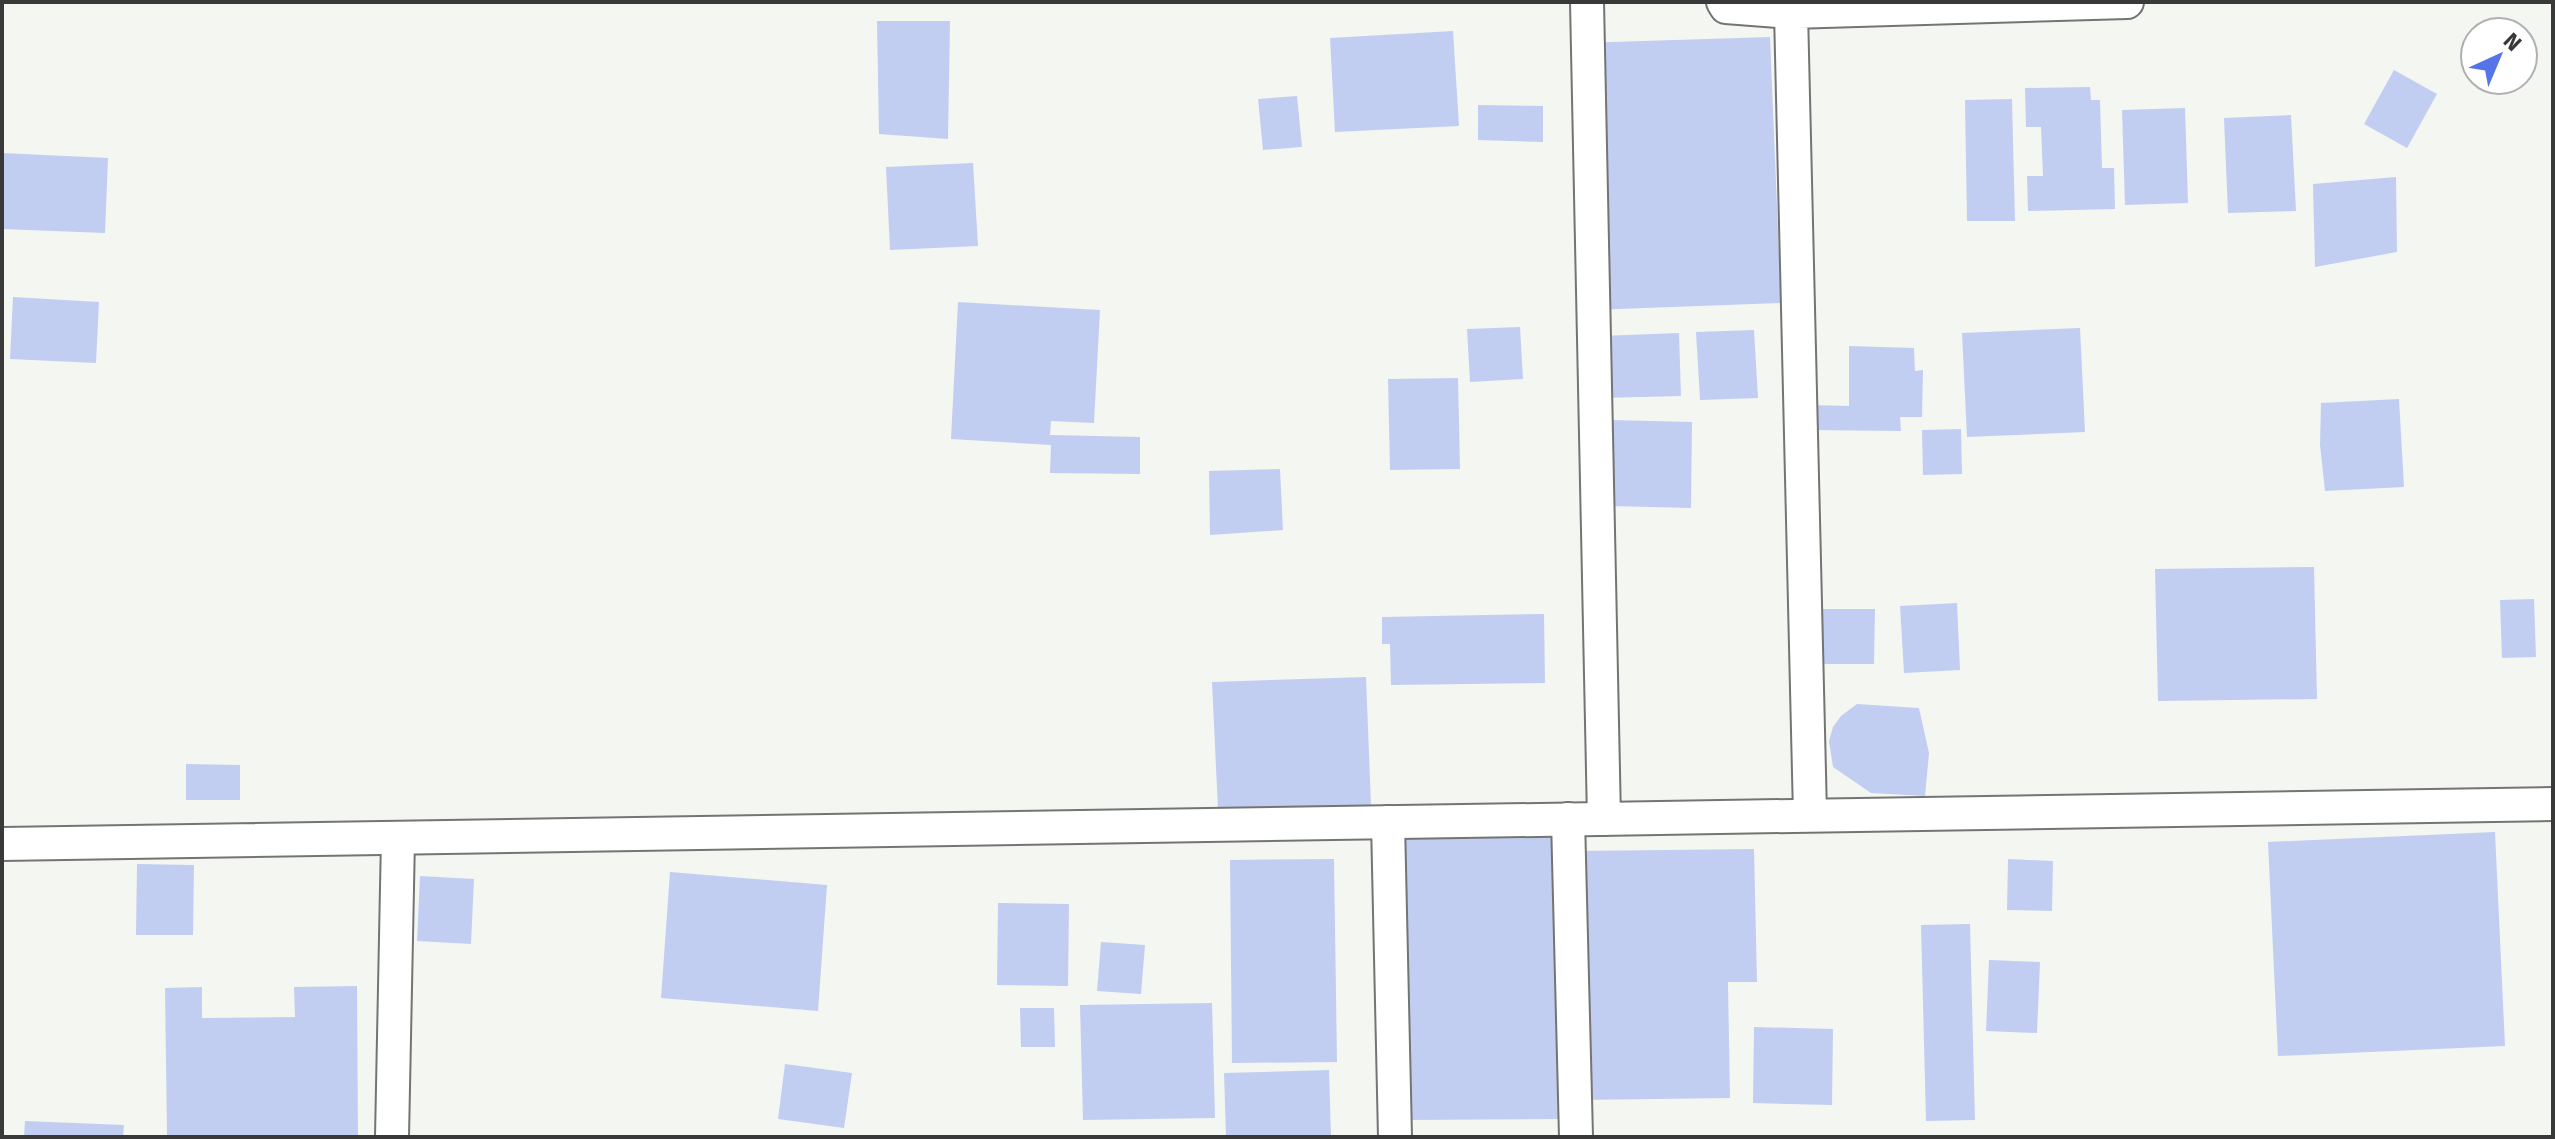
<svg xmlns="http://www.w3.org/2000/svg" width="2555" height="1139" viewBox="0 0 2555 1139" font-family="'Fira Sans',sans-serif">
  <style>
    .building { fill: #c1cef2 }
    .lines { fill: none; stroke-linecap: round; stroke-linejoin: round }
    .minor-casing { stroke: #737572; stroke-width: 36 }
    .minor { stroke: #fff; stroke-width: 32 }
  </style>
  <rect width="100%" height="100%" fill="#f4f6f2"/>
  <!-- building -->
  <g class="building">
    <polygon points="877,21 950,21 948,139 879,134"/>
    <polygon points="1453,31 1459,126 1335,132 1330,38"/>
    <polygon points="1770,37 1781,303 1591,310 1580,43"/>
    <polygon points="2394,70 2437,94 2407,148 2364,124"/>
    <polygon points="2090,87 2091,100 2100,100 2102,168 2114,168 2115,209 2028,211 2027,176 2043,176 2041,127 2026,127 2025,88"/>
    <polygon points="1297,96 1302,147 1263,150 1258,99"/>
    <polygon points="2012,99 2015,221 1967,221 1965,100"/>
    <polygon points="1478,105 1543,106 1543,142 1478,140"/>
    <polygon points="2185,108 2188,203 2125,205 2122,110"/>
    <polygon points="2291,115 2296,211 2228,213 2224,118"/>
    <polygon points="2,153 108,158 105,233 2,229"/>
    <polygon points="973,163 978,246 890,250 886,167"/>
    <polygon points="2396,177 2397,252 2315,267 2313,184"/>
    <polygon points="13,297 99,302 96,363 10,359"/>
    <polygon points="958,302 1100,310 1094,423 1051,421 1050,435 1140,437 1140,474 1050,473 1051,445 951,439"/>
    <polygon points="1520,327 1523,379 1470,382 1467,329"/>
    <polygon points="2080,328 2085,432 1967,437 1962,333"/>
    <polygon points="1754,330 1758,398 1700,400 1696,332"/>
    <polygon points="1679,333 1681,396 1602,398 1600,336"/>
    <polygon points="1849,346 1914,348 1915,371 1923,370 1922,417 1900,417 1901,431 1808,430 1808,405 1849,406"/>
    <polygon points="1458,378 1460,469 1390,470 1388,379"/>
    <polygon points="2399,399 2404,487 2325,491 2320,445 2321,403"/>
    <polygon points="1611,420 1692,422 1691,508 1609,506"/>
    <polygon points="1961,429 1962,474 1923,475 1922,430"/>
    <polygon points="1280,469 1283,530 1210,535 1209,471"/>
    <polygon points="2314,567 2317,699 2158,701 2155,569"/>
    <polygon points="2534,599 2536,657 2502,658 2500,600"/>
    <polygon points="1957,603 1960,670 1904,673 1900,606"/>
    <polygon points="1814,609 1875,609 1874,664 1813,664"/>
    <polygon points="1544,614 1545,683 1391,685 1390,644 1382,644 1382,617"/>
    <polygon points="1366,677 1371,805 1218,810 1212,682"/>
    <polygon points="1857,704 1919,708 1929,753 1925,796 1871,793 1833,767 1829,741 1833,727 1841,716"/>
    <polygon points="186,764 240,765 240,800 186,800"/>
    <polygon points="2495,832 2505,1046 2278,1056 2268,842"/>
    <polygon points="1556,837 1560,1119 1406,1120 1402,839"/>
    <polygon points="1754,849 1757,982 1728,982 1730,1098 1580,1100 1575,851"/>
    <polygon points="1334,859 1337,1062 1232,1063 1230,860"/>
    <polygon points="2008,859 2053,861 2052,911 2007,910"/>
    <polygon points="137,864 194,865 193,935 136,935"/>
    <polygon points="670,872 827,885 818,1011 661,998"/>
    <polygon points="420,876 474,879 471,944 417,941"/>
    <polygon points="998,903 1069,904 1068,986 997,985"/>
    <polygon points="1970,924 1975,1120 1926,1121 1921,925"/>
    <polygon points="1101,942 1145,945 1141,994 1097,991"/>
    <polygon points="1989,960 2040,962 2037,1033 1986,1031"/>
    <polygon points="357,986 358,1137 167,1137 165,988 202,987 202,1018 295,1017 294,987"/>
    <polygon points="1212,1003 1215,1118 1083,1120 1080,1005"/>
    <polygon points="1020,1008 1054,1008 1055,1047 1021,1047"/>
    <polygon points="1754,1027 1833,1029 1832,1105 1753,1103"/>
    <polygon points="785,1064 852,1073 844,1128 778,1119"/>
    <polygon points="1329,1070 1331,1137 1226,1137 1224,1073"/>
    <polygon points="25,1121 124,1125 123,1137 24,1137"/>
  </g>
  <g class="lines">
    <defs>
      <g id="minor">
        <polyline points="1587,2 1604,819"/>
        <polyline points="1723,2 1726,7 1791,12"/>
        <polyline points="1810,815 1791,12 2127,2"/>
        <polyline points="1568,819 1576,1137"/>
        <polyline points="1388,822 1395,1137"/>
        <polyline points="2,844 2553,804"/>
        <polyline points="392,1137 398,838"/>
      </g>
    </defs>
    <!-- minor casing -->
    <use href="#minor" class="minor-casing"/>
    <!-- minor -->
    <use href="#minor" class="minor"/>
  </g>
  <!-- border -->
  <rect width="2555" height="1139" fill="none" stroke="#383938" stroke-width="8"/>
  <!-- north arrow -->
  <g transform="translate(2499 56) rotate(44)"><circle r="38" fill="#ffffff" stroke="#afb0af" stroke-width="2"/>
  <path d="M0-6L14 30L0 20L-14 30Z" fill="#5574ea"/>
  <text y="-12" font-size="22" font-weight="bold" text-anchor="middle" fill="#383938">N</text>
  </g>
</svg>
